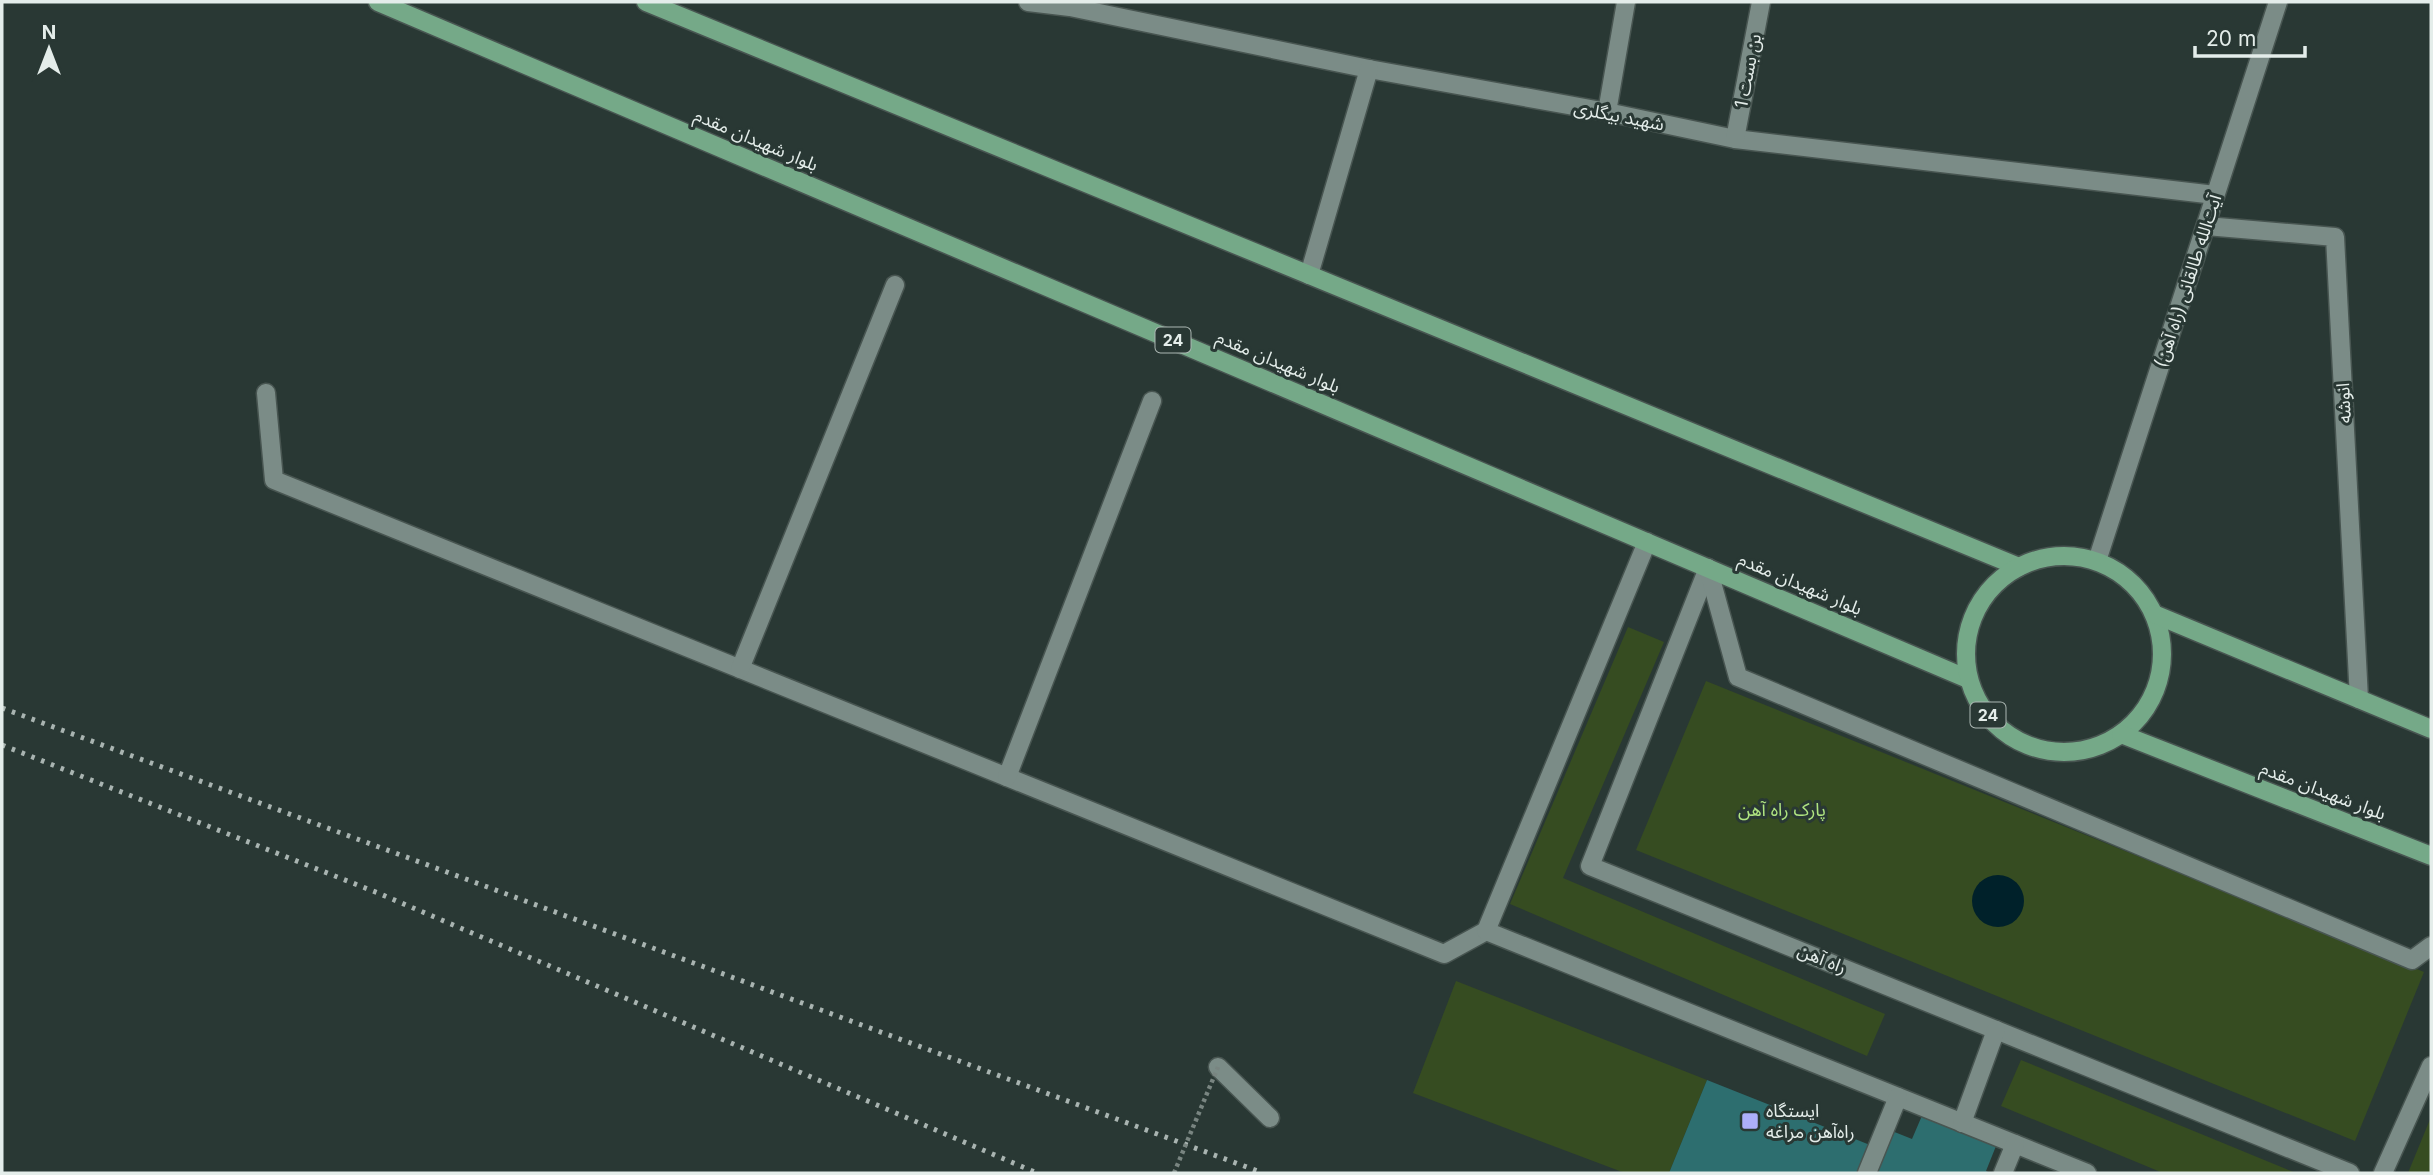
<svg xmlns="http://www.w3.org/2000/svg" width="2433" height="1175" viewBox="0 0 2433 1175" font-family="Inter,'Noto Sans Arabic',sans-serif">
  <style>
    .green { fill: #364c21 }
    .water { fill: #00212a }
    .building { fill: #2d6e6f }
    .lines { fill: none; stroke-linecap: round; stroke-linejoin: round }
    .minor-casing { stroke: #485551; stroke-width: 21 }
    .major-casing { stroke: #485551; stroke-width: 21 }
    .minor { stroke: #7b8c87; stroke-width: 18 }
    .major { stroke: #75a988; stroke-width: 18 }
    .rail { stroke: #a9b4b1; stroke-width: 5; stroke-dasharray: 3.5 7; stroke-linecap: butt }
    .path-bridge { stroke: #798581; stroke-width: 4.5; stroke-dasharray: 3.5 3.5; stroke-linecap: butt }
    .poi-dot { fill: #adaffb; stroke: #293834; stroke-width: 2.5 }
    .labels { text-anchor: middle; stroke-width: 6; stroke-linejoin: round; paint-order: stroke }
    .shield { fill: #293834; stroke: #acb7b3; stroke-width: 2 }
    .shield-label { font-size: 16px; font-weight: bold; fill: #e4edea }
    .street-label { font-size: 18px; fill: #e4edea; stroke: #293834 }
    .park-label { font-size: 18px; fill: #afe480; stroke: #293834 }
    .poi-label { font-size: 18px; fill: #e4edea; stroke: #293834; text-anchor: start }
  </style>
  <rect width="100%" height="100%" fill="#293834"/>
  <!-- green -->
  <g class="green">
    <polygon points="1628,627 1664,642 1563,878 1885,1014 1867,1056 1510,904"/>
    <polygon points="1706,681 2424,972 2355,1141 1636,850"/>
    <polygon points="1456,981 1707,1080 1669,1173 1625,1173 1413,1093"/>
    <polygon points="2021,1060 2296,1173 2163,1173 2001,1106"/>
    <polygon points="2431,1117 2431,1173 2408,1173"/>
  </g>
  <!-- water -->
  <circle class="water" cx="1998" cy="901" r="26"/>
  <!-- building -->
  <polygon class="building" points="1707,1080 1885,1151 1892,1131 1912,1139 1924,1111 1998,1141 1986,1171 1990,1173 1669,1173"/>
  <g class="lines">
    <defs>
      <g id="minor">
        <polyline points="1028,2 1070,7 1369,69 1607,112 1735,139 2215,195"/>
        <polyline points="1607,112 1626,2"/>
        <polyline points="1735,139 1761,2"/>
        <polyline points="2206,226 2335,237 2359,699"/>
        <polyline points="1309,275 1369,69"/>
        <polyline points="266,393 274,480 1444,954 1486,931"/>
        <polyline points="1647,542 1486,931 2087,1173"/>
        <polyline points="2097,561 2278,2"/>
        <polyline points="1708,568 1590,866 2350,1173"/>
        <polyline points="1708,568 1738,677 2412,960 2431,946"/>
        <polyline points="740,669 895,285"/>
        <polyline points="1007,777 1152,401"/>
        <polyline points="1218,1067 1270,1118"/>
        <polyline points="1962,1123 1996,1030"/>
        <polyline points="1867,1173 1898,1097"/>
        <polyline points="2003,1173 2015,1144"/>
        <polyline points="2383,1173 2431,1066"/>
      </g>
      <g id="major">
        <polyline points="378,2 1968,679"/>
        <polyline points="646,2 2019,567"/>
        <circle cx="2064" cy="654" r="98"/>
        <polyline points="2154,614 2431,729"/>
        <polyline points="2121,734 2431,856"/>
      </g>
    </defs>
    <!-- minor casing -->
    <use href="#minor" class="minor-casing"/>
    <!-- major casing -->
    <use href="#major" class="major-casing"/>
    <!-- minor -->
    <use href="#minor" class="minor"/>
    <!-- major -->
    <use href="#major" class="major"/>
    <!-- rail -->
    <g class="rail">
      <polyline points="2,708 1263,1173"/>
      <polyline points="2,745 378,893 1037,1173"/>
    </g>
    <!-- path-bridge -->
    <polyline class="path-bridge" points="1174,1173 1218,1067"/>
  </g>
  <!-- markers -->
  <rect class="poi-dot" x="1741" y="1112" width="18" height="18" rx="3.5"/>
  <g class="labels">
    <!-- shield labels -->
    <g class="shield">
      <rect x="1155.5" y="327.5" width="35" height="25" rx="5"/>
      <rect x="1970.5" y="702.5" width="35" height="25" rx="5"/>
    </g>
    <g class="shield-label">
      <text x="1173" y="346">24</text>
      <text x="1988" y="721">24</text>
    </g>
    <!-- street labels -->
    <g class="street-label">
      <text transform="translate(1748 71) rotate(-79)" y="6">بن بست 1</text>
      <text transform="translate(1619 116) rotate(11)" y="6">شهید بیگلری</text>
      <text transform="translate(756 140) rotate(23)" y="6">بلوار شهیدان مقدم</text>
      <text transform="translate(2188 281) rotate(-72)" y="6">(راه آهن) آیت‌الله طالقانی</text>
      <text transform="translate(1278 362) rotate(23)" y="6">بلوار شهیدان مقدم</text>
      <text transform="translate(2344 403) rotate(-93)" y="6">انوشه</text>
      <text transform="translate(1800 584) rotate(23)" y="6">بلوار شهیدان مقدم</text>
      <text transform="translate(2323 791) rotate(21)" y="6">بلوار شهیدان مقدم</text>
      <text transform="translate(1822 959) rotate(22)" y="6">راه آهن</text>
    </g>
    <!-- park labels -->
    <g class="park-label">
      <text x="1782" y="816">پارک راه آهن</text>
    </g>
    <!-- poi labels -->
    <g class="poi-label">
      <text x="1766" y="1117">ایستگاه<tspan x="1766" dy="21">راه‌آهن مراغه</tspan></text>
    </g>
  </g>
  <!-- border -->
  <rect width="2433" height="1175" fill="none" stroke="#e4edea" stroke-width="7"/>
  <!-- north arrow -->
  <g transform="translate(49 49)" stroke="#293834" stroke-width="5" paint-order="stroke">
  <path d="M0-5L12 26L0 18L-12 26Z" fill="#e4edea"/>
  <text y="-10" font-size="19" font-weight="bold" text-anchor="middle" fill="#e4edea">N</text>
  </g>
  <!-- scale -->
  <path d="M2195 46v10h110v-10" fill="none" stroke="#e4edea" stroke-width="3.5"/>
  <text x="2206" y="46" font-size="21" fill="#e4edea" stroke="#293834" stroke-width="5" paint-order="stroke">20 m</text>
</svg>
